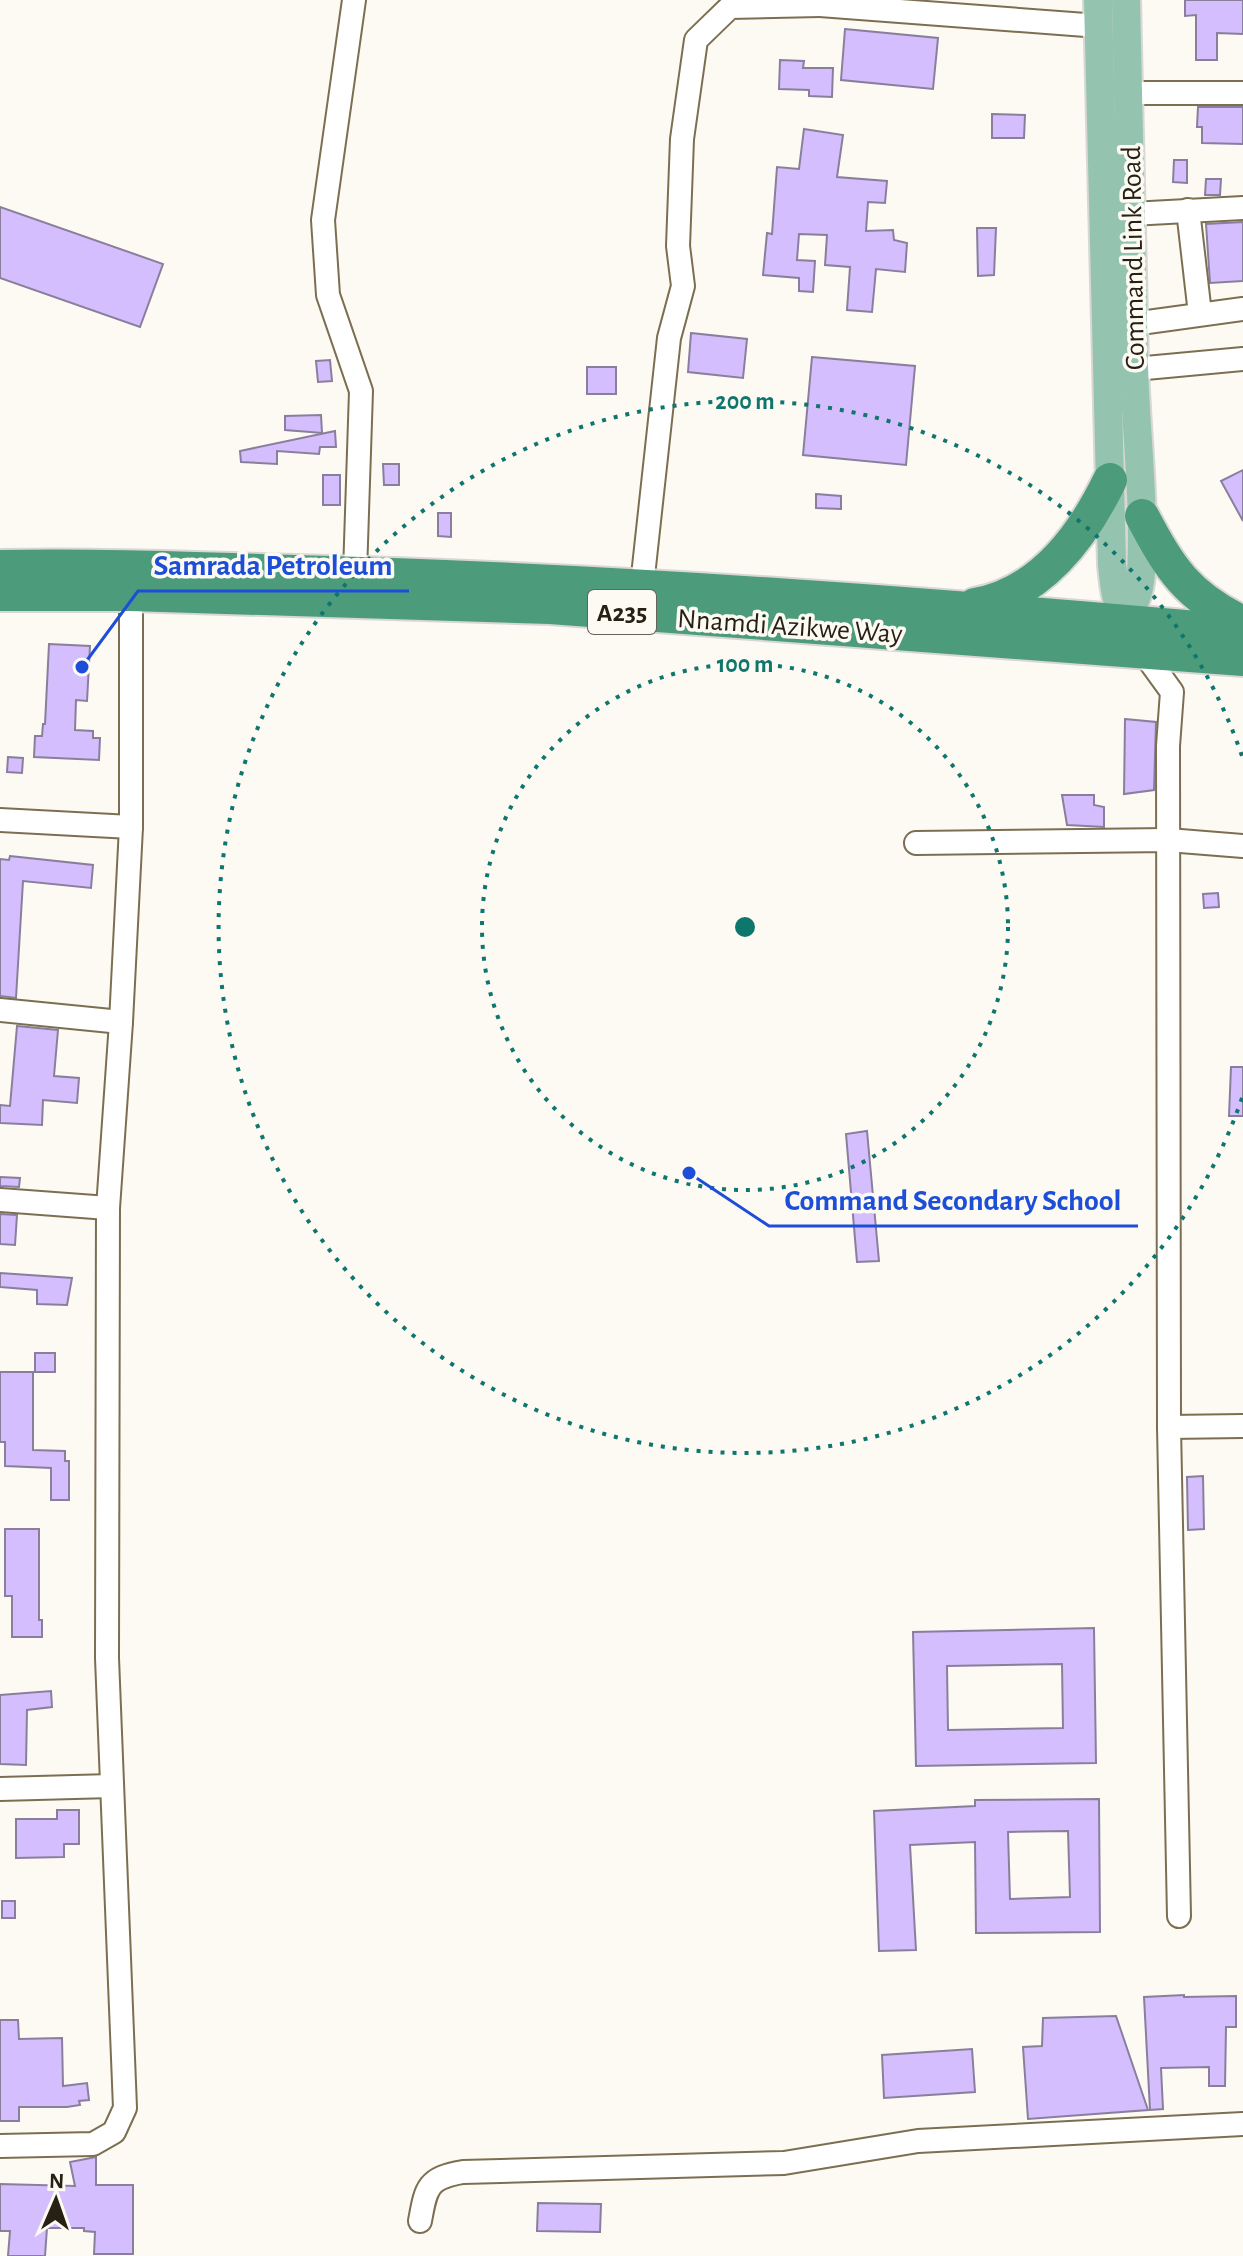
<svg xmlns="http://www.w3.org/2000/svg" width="1243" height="2256" viewBox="0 0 1243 2256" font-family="'Alegreya Sans',sans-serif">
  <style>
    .building { fill: #d5befd; stroke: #897f9d; stroke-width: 2; fill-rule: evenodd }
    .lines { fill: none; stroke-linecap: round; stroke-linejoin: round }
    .minor-casing { stroke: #7c6f51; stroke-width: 26 }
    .major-casing { stroke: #d8d7d5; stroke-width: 32 }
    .highway-casing { stroke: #d8d7d5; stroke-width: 38 }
    .minor { stroke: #fff; stroke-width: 22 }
    .major { stroke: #94c4b0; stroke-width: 28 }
    .highway { stroke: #4c9c7b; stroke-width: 34 }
    .ring { fill: none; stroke: #0f766e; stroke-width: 4; stroke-dasharray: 4 8 }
    .labels { text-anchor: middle; stroke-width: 7; stroke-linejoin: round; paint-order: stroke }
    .shield { fill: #fdfaf3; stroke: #666257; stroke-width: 2 }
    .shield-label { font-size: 26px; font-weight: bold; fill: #262114 }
    .street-label { font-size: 28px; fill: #262114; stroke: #fdfaf3 }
    .centre { fill: #0f766e; stroke: #fdfaf3; stroke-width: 4 }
    .ring-label { font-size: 24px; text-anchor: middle; font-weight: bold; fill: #0f766e; stroke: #fdfaf3; stroke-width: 7; stroke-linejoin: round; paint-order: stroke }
    .leader { fill: none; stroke: #1d4ed8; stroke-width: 3 }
    .callout-dot { fill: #1d4ed8; stroke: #fdfaf3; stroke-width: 3 }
    .callout-label { font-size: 30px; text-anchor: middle; font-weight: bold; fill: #1d4ed8; stroke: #fdfaf3; stroke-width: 7; stroke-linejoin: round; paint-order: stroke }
  </style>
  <rect width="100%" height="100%" fill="#fdfaf3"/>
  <!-- building -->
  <g class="building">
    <polygon points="1185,0 1243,0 1243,34 1217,33 1217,60 1196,60 1196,15 1185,16"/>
    <polygon points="845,29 938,38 933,89 841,80"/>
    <polygon points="780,60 804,61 803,68 833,68 832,97 809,96 809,90 779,89"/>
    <polygon points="1198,107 1243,107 1243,144 1202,143 1202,127 1197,127"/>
    <polygon points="992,114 1025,115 1024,138 992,138"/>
    <polygon points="804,129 843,135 837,177 887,181 885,203 868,202 866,231 893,230 894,240 907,243 905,272 876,269 872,312 847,310 850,267 825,265 827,235 799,234 797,260 815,261 813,292 799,291 799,278 763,275 767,233 772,234 777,167 799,169"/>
    <polygon points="1174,160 1187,160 1187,183 1173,182"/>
    <polygon points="1206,179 1221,179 1220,195 1205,195"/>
    <polygon points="0,207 163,264 140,327 0,278"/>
    <polygon points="1243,222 1243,281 1210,283 1206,224"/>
    <polygon points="977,228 996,228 994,275 978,276"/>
    <polygon points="691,333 747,339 743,378 688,372"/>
    <polygon points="812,357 915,366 906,465 803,455"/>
    <polygon points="330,360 332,381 318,382 316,361"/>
    <rect x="587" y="367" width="29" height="27"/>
    <polygon points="321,415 322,433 285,430 285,416"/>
    <polygon points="335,431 336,447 320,447 319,454 277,451 277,464 241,462 240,451"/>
    <polygon points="383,464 399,464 399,485 384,485"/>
    <polygon points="1243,470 1243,521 1221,481"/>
    <rect x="323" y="475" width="17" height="30"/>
    <polygon points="816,494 841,496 841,509 816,508"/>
    <polygon points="438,513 451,513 451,537 438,536"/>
    <polygon points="49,644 90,646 87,701 76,700 75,730 93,731 93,738 100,738 99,760 34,757 35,736 42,736 43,724 45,724"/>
    <polygon points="1125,719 1156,722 1154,790 1124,794"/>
    <polygon points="8,757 23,758 22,773 7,772"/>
    <polygon points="1062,795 1094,795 1094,805 1104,807 1104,827 1067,825"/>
    <polygon points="10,856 93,865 91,888 23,881 16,998 0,996 0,859 9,860"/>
    <polygon points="1218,893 1219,907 1204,908 1203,894"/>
    <polygon points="17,1026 58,1030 54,1076 79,1078 77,1103 43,1100 42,1125 0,1123 0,1105 10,1106"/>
    <polygon points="1231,1067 1243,1067 1243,1116 1229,1116"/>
    <polygon points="867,1131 879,1261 857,1262 846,1134"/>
    <polygon points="0,1177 20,1178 19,1187 0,1186"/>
    <polygon points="0,1214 17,1215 15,1245 0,1244"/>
    <polygon points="0,1273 72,1278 67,1305 37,1304 37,1290 0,1287"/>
    <rect x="35" y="1353" width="20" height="19"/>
    <polygon points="0,1372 33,1372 33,1450 65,1451 65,1461 69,1461 69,1500 51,1500 51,1468 5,1466 5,1442 0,1442"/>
    <polygon points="1203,1476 1204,1529 1188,1530 1187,1477"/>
    <polygon points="5,1529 39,1529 39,1620 42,1620 42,1637 12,1637 12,1596 5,1596"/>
    <path d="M 1094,1628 L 1096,1763 L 916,1766 L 913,1632 ZM 1062,1664 L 1063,1728 L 948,1730 L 947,1666 Z"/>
    <polygon points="51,1691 52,1707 27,1710 26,1765 0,1764 0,1695"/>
    <path d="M 1099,1799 L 1100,1932 L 976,1933 L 975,1842 L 910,1845 L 916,1950 L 879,1951 L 874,1811 L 975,1806 L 975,1800 ZM 1068,1831 L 1070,1897 L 1010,1899 L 1008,1832 Z"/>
    <polygon points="57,1810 79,1810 79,1844 64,1844 64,1857 16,1858 16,1819 57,1819"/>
    <rect x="2" y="1901" width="13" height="17"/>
    <polygon points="1184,1995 1184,1997 1236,1996 1236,2027 1226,2027 1225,2086 1209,2086 1209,2067 1161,2068 1163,2109 1150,2110 1144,1997"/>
    <polygon points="1116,2016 1148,2110 1028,2119 1023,2047 1042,2046 1043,2018"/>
    <polygon points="0,2020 18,2020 19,2039 62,2038 63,2086 87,2083 89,2100 79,2101 80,2105 67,2107 19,2107 19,2121 0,2121"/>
    <polygon points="972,2049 975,2092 884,2098 882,2055"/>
    <polygon points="96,2157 96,2185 133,2185 133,2254 94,2254 95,2232 84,2231 84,2228 47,2228 45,2256 8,2256 10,2231 0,2231 0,2184 75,2186 70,2162"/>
    <polygon points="538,2203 601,2204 600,2232 537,2231"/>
  </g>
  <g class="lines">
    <defs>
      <g id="minor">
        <polyline points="354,0 323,220 328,295 361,391 355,573"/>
        <polyline points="820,0 820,5 1099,26"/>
        <polyline points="1128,93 1243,93"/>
        <polyline points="1188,210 1200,314"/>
        <polyline points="1131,214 1243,208"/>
        <polyline points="1133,324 1243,309"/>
        <polyline points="1135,369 1243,359"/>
        <polyline points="642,585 669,338 683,286 678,246 682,139 696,40 730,7 820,5"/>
        <polyline points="1143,652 1172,692 1168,746 1169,1427 1179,1916"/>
        <polyline points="0,820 131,827"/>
        <polyline points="916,843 1168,840 1243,846"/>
        <polyline points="0,1010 121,1022"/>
        <polyline points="0,1200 108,1208"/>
        <polyline points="1169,1427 1243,1426"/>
        <polyline points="0,1789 112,1786"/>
        <polyline points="0,2146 93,2144 114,2132 125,2108 107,1658 108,1208 121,1022 131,827 131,594"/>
        <path d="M 420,2221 C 426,2188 427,2178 463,2172 L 784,2163 L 918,2141 L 1243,2124"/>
      </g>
      <g id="major">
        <path d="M 1098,0 L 1112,564 C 1115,593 1115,615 1140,632"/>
        <path d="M 1117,627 C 1132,617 1140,591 1141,573 C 1145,504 1136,435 1134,366 C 1131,244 1129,122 1126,0"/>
      </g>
      <g id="highway">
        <path d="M 1142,516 C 1170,569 1187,596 1243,623"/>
        <path d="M 0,567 C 98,565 196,569 294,572 C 611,580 927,604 1243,632"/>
        <polyline points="0,594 131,594 550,607 1243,659"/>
        <path d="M 975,605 C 1040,594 1083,536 1110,480"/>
      </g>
    </defs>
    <!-- minor casing -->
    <use href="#minor" class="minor-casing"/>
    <!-- major casing -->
    <use href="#major" class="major-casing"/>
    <!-- highway casing -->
    <use href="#highway" class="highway-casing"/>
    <!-- minor -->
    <use href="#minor" class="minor"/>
    <!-- major -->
    <use href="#major" class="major"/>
    <!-- highway -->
    <use href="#highway" class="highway"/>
  </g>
  <!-- distance rings -->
  <g class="ring">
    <circle cx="745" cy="927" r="263"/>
    <path d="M1242 1098A526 526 0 1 1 1242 756"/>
  </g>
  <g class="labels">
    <!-- shield labels -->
    <rect class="shield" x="588" y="590" width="68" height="44" rx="6"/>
    <g class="shield-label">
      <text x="622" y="621">A235</text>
    </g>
    <!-- street labels -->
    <g class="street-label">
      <text transform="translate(1132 258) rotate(-91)" y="10">Command Link Road</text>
      <text transform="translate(790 625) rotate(4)" y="10">Nnamdi Azikwe Way</text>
    </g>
  </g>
  <circle cx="745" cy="927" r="12" class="centre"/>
  <g class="ring-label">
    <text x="745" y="409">200 m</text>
    <text x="745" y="672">100 m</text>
  </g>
  <!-- callouts -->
  <path class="leader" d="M82 667L138 591H409M689 1173L769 1226H1138"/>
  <g class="callout-dot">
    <circle cx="82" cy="667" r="8"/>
    <circle cx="689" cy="1173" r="8"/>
  </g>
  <g class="callout-label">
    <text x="273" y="575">Samrada Petroleum</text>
    <text x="953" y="1210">Command Secondary School</text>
  </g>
  <!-- north arrow -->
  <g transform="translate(56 2200) rotate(2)" stroke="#fdfaf3" stroke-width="6" paint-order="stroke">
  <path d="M0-6L14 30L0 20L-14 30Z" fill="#262114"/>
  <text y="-12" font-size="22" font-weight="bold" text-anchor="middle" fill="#262114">N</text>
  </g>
</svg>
